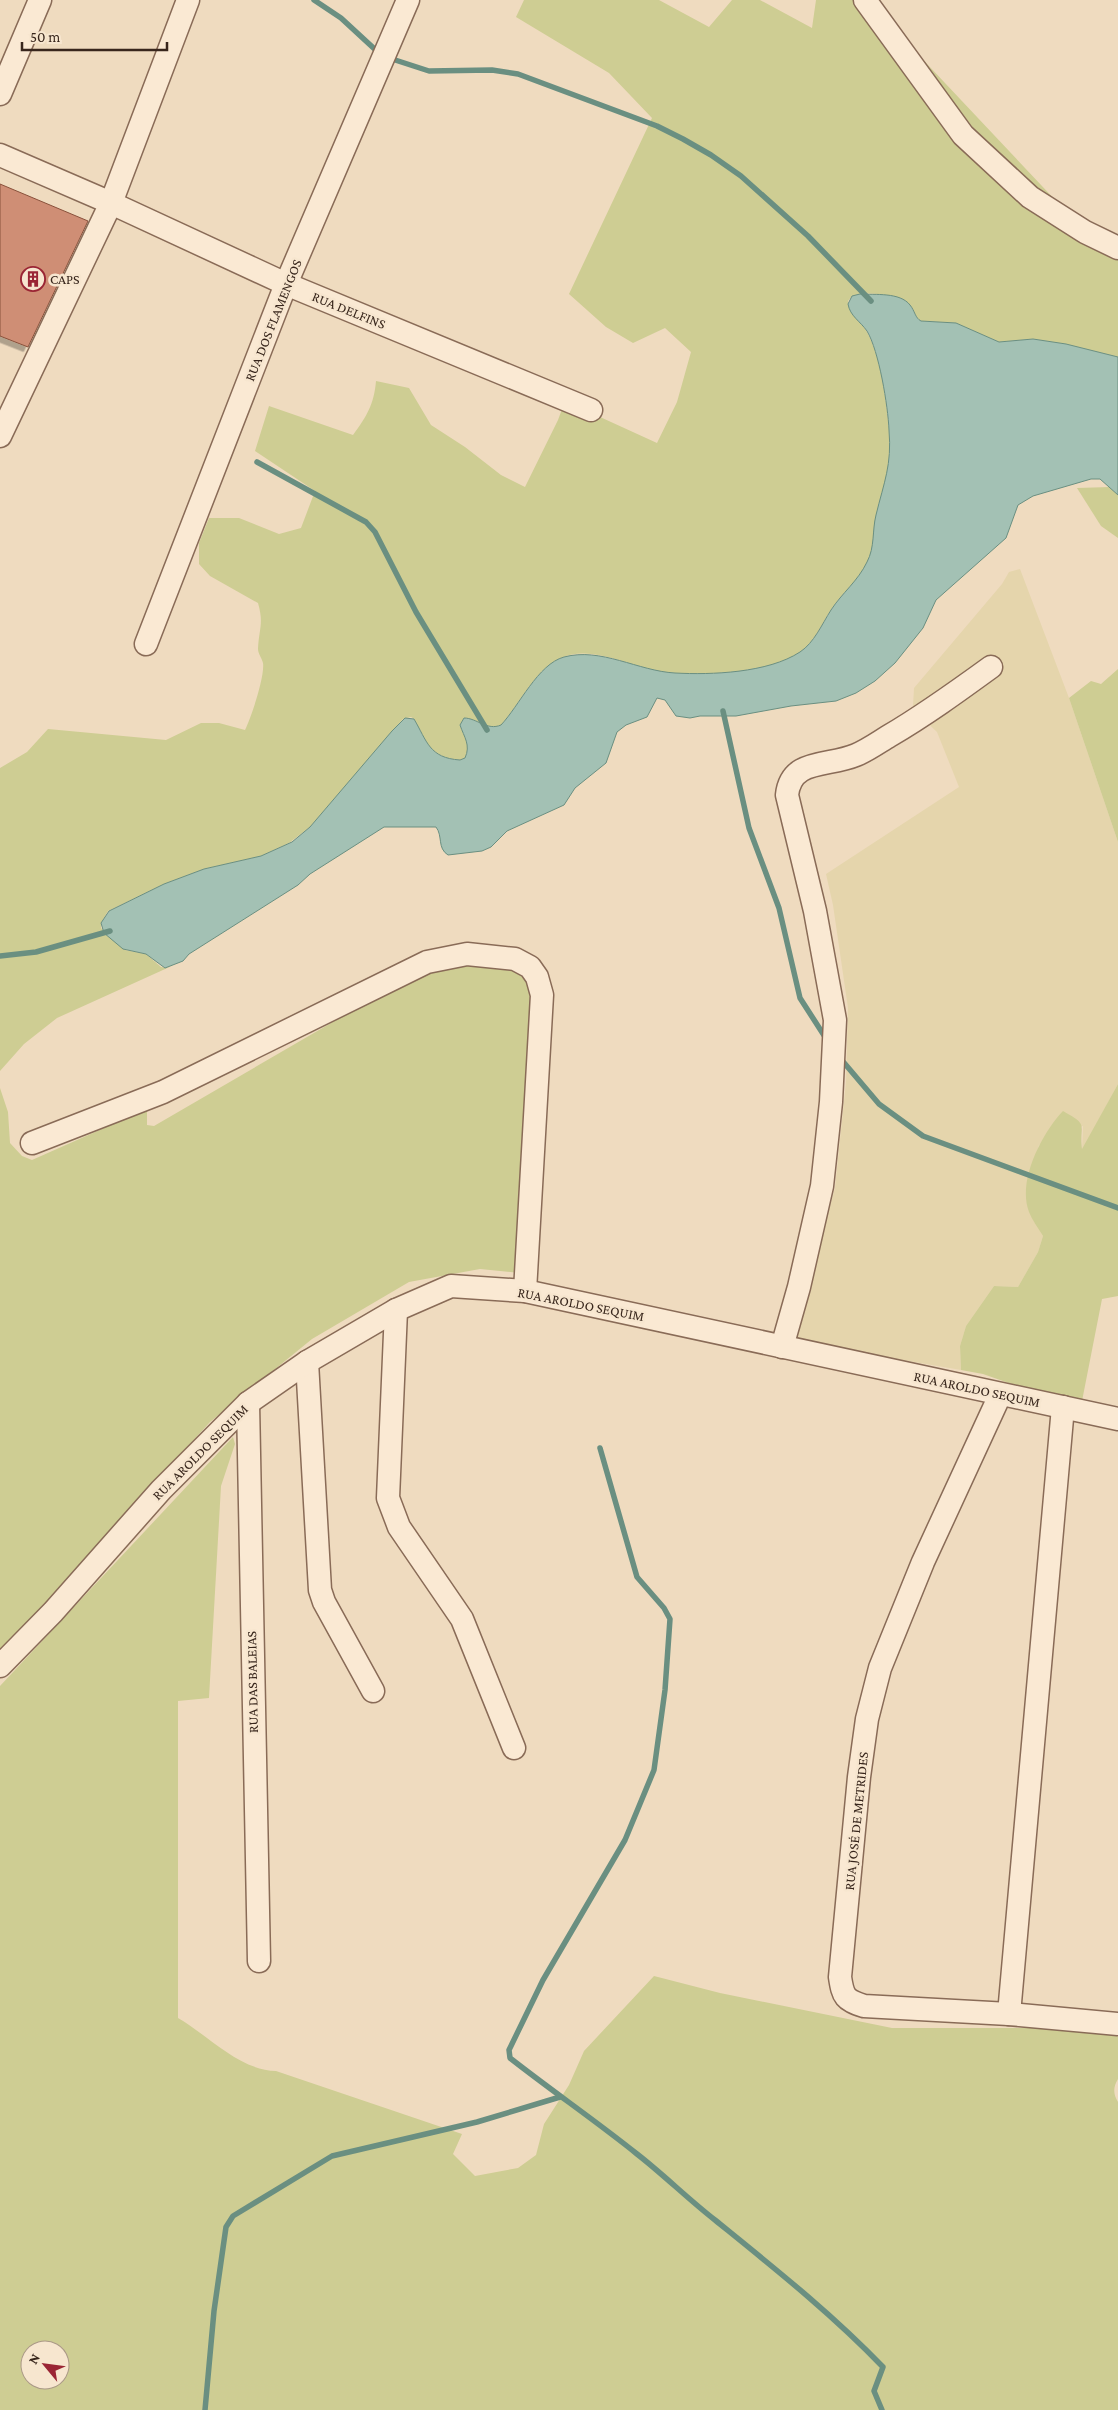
<svg xmlns="http://www.w3.org/2000/svg" width="1118" height="2410" viewBox="0 0 1118 2410" font-family="'Crimson Pro',serif">
  <style>
    .farmland { fill: #e5d5ac }
    .green { fill: #cecd93; fill-rule: evenodd }
    .water { fill: #a3c1b4; stroke: #6a8f81 }
    .lines { fill: none; stroke-linecap: round; stroke-linejoin: round }
    .stream { stroke: #6a8f81; stroke-width: 5.5 }
    .building { fill: #cf8e74; stroke: #89513c; filter: url(#shadow) }
    .minor-casing { stroke: #896b57; stroke-width: 25 }
    .minor { stroke: #fae9d3; stroke-width: 22 }
    .labels { text-anchor: middle; stroke-width: 5; stroke-linejoin: round; paint-order: stroke }
    .poi-label { font-size: 14px; fill: #38261c; stroke: #f7e6cf; text-anchor: start }
    .street-label { font-size: 14px; fill: #38261c; stroke: #f7e6cf }
  </style>
  <defs>
    <filter id="shadow"><feDropShadow dx="-4.5" dy="4.5" stdDeviation="0" flood-color="#0004"/></filter>
  </defs>
  <rect width="100%" height="100%" fill="#efdbbf"/>
  <!-- farmland -->
  <polygon class="farmland" points="1020,569 1069,698 1118,842 1118,1084 1082,1151 1083,1126 1039,1145 1026,1189 1033,1220 1043,1236 1038,1252 1018,1287 994,1286 966,1326 960,1346 961,1370 792,1341 835,1188 846,1082 848,1008 833,905 826,874 959,787 937,732 923,719 913,706 914,688 1002,584 1009,572"/>
  <!-- green -->
  <g class="green">
    <path d="M 524,0 L 659,0 L 709,27 L 732,0 L 760,0 L 812,28 L 816,0 L 872,0 L 912,48 L 1075,221 L 1118,242 L 1118,357 L 1066,344 L 1033,339 L 999,342 L 956,323 L 921,321 C 915,318 915,310 910,306 C 895,295 869,290 852,296 L 848,301 C 851,316 861,320 867,332 C 881,357 886,400 889,428 C 892,457 885,485 879,514 C 876,530 874,547 868,561 C 860,577 849,587 838,600 C 825,615 819,636 803,650 C 775,674 688,678 653,670 C 625,664 589,645 561,658 C 534,670 520,704 501,725 C 486,731 477,718 464,718 L 460,725 C 464,737 471,745 465,758 L 460,760 C 430,758 426,741 414,719 L 411,717 L 403,719 L 310,827 L 289,843 L 261,856 L 204,869 L 164,884 L 108,911 L 101,923 L 101,928 L 125,950 L 146,954 L 161,967 L 166,968 L 174,965 L 57,1018 L 24,1044 L 0,1071 L 0,768 L 27,752 L 48,729 L 166,740 L 201,723 L 219,723 L 245,730 C 251,718 265,676 263,663 C 262,658 258,654 258,649 C 259,628 264,624 258,603 L 210,576 L 199,564 L 199,543 L 209,518 L 239,518 L 279,534 L 301,528 L 315,491 L 255,451 L 269,406 L 353,435 C 367,416 374,404 376,381 L 409,388 L 431,425 L 465,447 L 501,475 L 525,487 L 558,420 L 565,401 L 657,443 L 677,402 L 691,352 L 665,328 L 633,343 L 606,327 L 569,294 L 652,118 L 609,73 L 516,17 Z"/>
    <polygon points="1110,487 1118,495 1118,538 1101,526 1077,488"/>
    <polygon points="1118,669 1118,842 1069,698 1091,681 1101,684"/>
    <polygon points="500,964 539,982 520,1273 480,1269 409,1282 312,1339 210,1422 0,1653 0,1088 8,1112 10,1143 22,1156 32,1160 147,1109 147,1125 154,1126 369,1001 444,967"/>
    <path d="M 1118,1084 L 1118,1296 L 1102,1299 L 1082,1401 L 1020,1387 L 983,1374 L 961,1370 L 960,1346 L 966,1326 L 994,1286 L 1018,1287 L 1038,1252 L 1043,1236 C 1038,1228 1032,1220 1029,1212 C 1017,1181 1042,1133 1063,1111 C 1090,1126 1079,1123 1082,1149 Z"/>
    <path d="M 233,1437 L 235,1444 L 221,1486 L 209,1698 L 178,1701 L 178,2018 C 209,2036 239,2070 276,2071 L 462,2134 L 453,2154 L 475,2176 L 518,2168 L 536,2155 L 544,2124 L 569,2085 L 584,2051 L 654,1976 L 720,1993 L 892,2028 L 1107,2028 L 1118,2037 L 1118,2079 C 1113,2087 1113,2094 1118,2102 L 1118,2410 L 0,2410 L 0,1686 ZM 30,2350 L 60,2350 L 60,2380 L 30,2380 Z"/>
  </g>
  <!-- water -->
  <path class="water" d="M 860,294 C 875,295 900,292 910,305 C 915,311 915,318 921,321 L 956,323 L 999,342 L 1033,339 L 1066,344 L 1118,357 L 1118,495 L 1100,479 L 1091,479 L 1033,496 L 1018,505 L 1006,538 L 936,600 L 923,628 L 895,663 L 875,681 L 856,693 L 836,701 L 791,706 L 736,716 L 700,716 L 690,718 L 676,716 L 665,700 L 657,698 L 647,717 L 626,725 L 617,732 L 606,763 L 575,788 L 564,805 L 507,831 L 491,847 L 482,851 L 448,855 C 437,848 443,836 436,827 L 384,827 L 310,874 L 298,885 L 189,954 L 183,961 L 165,968 L 146,954 L 123,949 L 104,933 L 101,923 L 109,911 L 164,884 L 204,869 L 261,856 L 292,842 L 310,827 L 392,731 L 405,718 L 414,719 C 427,741 429,758 460,760 L 465,758 C 471,745 464,737 460,725 L 464,718 C 477,718 487,731 501,725 C 519,706 538,664 564,657 C 601,647 638,671 675,673 C 711,675 768,673 800,652 C 814,643 822,624 831,610 C 842,593 858,581 867,562 C 875,547 872,531 876,515 C 884,482 892,465 889,430 C 888,406 879,351 867,331 C 860,321 850,316 848,304 L 852,296 Z"/>
  <g class="lines">
    <!-- stream -->
    <g class="stream">
      <polyline points="314,0 341,18 380,54"/>
      <polyline points="389,58 429,71 492,70 518,74 657,126 683,139 711,155 741,176 808,236 871,301"/>
      <polyline points="257,462 366,522 375,532 416,612 487,730"/>
      <polyline points="723,711 749,828 779,908 800,998 827,1040"/>
      <polyline points="0,956 36,952 110,931"/>
      <polyline points="840,1058 879,1104 923,1136 1118,1208"/>
      <path d="M 600,1448 L 637,1577 L 664,1608 L 670,1619 L 665,1690 L 654,1770 L 625,1840 L 543,1980 L 509,2050 L 510,2058 C 552,2091 596,2121 637,2154 C 664,2175 688,2199 715,2220 C 773,2267 831,2313 883,2367 L 874,2391 L 882,2410"/>
      <polyline points="205,2410 214,2311 226,2227 233,2216 332,2156 477,2122 560,2097"/>
    </g>
  </g>
  <!-- building -->
  <polygon class="building" points="0,184 88,221 28,347 0,336"/>
  <g class="lines">
    <defs>
      <g id="minor">
        <polyline points="865,0 963,135 1030,197 1085,232 1118,248"/>
        <polyline points="0,94 40,0"/>
        <polyline points="0,155 111,203 286,284 591,410"/>
        <polyline points="0,436 111,203 188,0"/>
        <polyline points="146,644 286,284 408,0"/>
        <polyline points="32,1143 163,1092 427,962 467,954 515,959 530,967 537,977 542,995 525,1291"/>
        <polyline points="396,1310 388,1498 399,1527 462,1619 514,1748"/>
        <path d="M 782,1347 L 799,1287 L 822,1186 L 831,1102 L 835,1020 L 815,911 L 787,795 C 791,758 828,767 856,755 C 868,750 879,742 889,736 C 925,715 958,691 991,667"/>
        <polyline points="307,1362 320,1590 324,1602 373,1691"/>
        <path d="M 1000,1395 L 923,1562 L 880,1668 L 867,1719 L 859,1777 L 840,1977 C 843,1997 845,2000 864,2006 L 1009,2014 L 1118,2024"/>
        <polyline points="248,1403 259,1961"/>
        <polyline points="0,1666 53,1612 161,1490 248,1403 307,1362 396,1310 451,1286 525,1291 1118,1419"/>
        <polyline points="1009,2014 1063,1407"/>
      </g>
    </defs>
    <!-- minor casing -->
    <use href="#minor" class="minor-casing"/>
    <!-- minor -->
    <use href="#minor" class="minor"/>
  </g>
  <!-- icons -->
  <defs>
    <symbol id="building-ring" viewBox="-11 -11 22 22"><circle r="9.5" fill="#f7e6cf" stroke="#9a2534" stroke-width="1.5"/><path d="M-4-6H4V6H1V3H-1V6H-4ZM-2.5-4.3h1.7v1.8h-1.7ZM.8-4.3h1.7v1.8H.8ZM-2.5-1h1.7V.8h-1.7ZM.8-1h1.7V.8H.8Z" fill="#9a2534"/></symbol>
  </defs>
  <g fill-rule="evenodd">
    <use href="#building-ring" x="19" y="265" width="28" height="28"/>
  </g>
  <g class="labels">
    <!-- poi labels -->
    <g class="poi-label">
      <text x="50" y="284">CAPS</text>
    </g>
    <!-- street labels -->
    <g class="street-label">
      <text transform="translate(349 310) rotate(22)" y="5">RUA DELFINS</text>
      <text transform="translate(273 320) rotate(-68)" y="5">RUA DOS FLAMENGOS</text>
      <text transform="translate(581 1304) rotate(11)" y="5">RUA AROLDO SEQUIM</text>
      <text transform="translate(977 1389) rotate(12)" y="5">RUA AROLDO SEQUIM</text>
      <text transform="translate(200 1452) rotate(-45)" y="5">RUA AROLDO SEQUIM</text>
      <text transform="translate(252 1682) rotate(-91)" y="5">RUA DAS BALEIAS</text>
      <text transform="translate(856 1821) rotate(-84)" y="5">RUA JOSÉ DE METRIDES</text>
    </g>
  </g>
  <!-- north arrow -->
  <g transform="translate(45 2365) rotate(299)"><circle r="24" fill="#f7e6cf" stroke="#ab9987"/>
  <path d="M0-4L9 19L0 12L-9 19Z" fill="#9a2534"/>
  <text y="-8" font-size="14" font-weight="bold" text-anchor="middle" fill="#38261c">N</text>
  </g>
  <!-- scale -->
  <path d="M22 42v8h145v-8" fill="none" stroke="#38261c" stroke-width="2.5"/>
  <text x="30" y="42" font-size="15" fill="#38261c" stroke="#f7e6cf" stroke-width="4" paint-order="stroke">50 m</text>
</svg>
